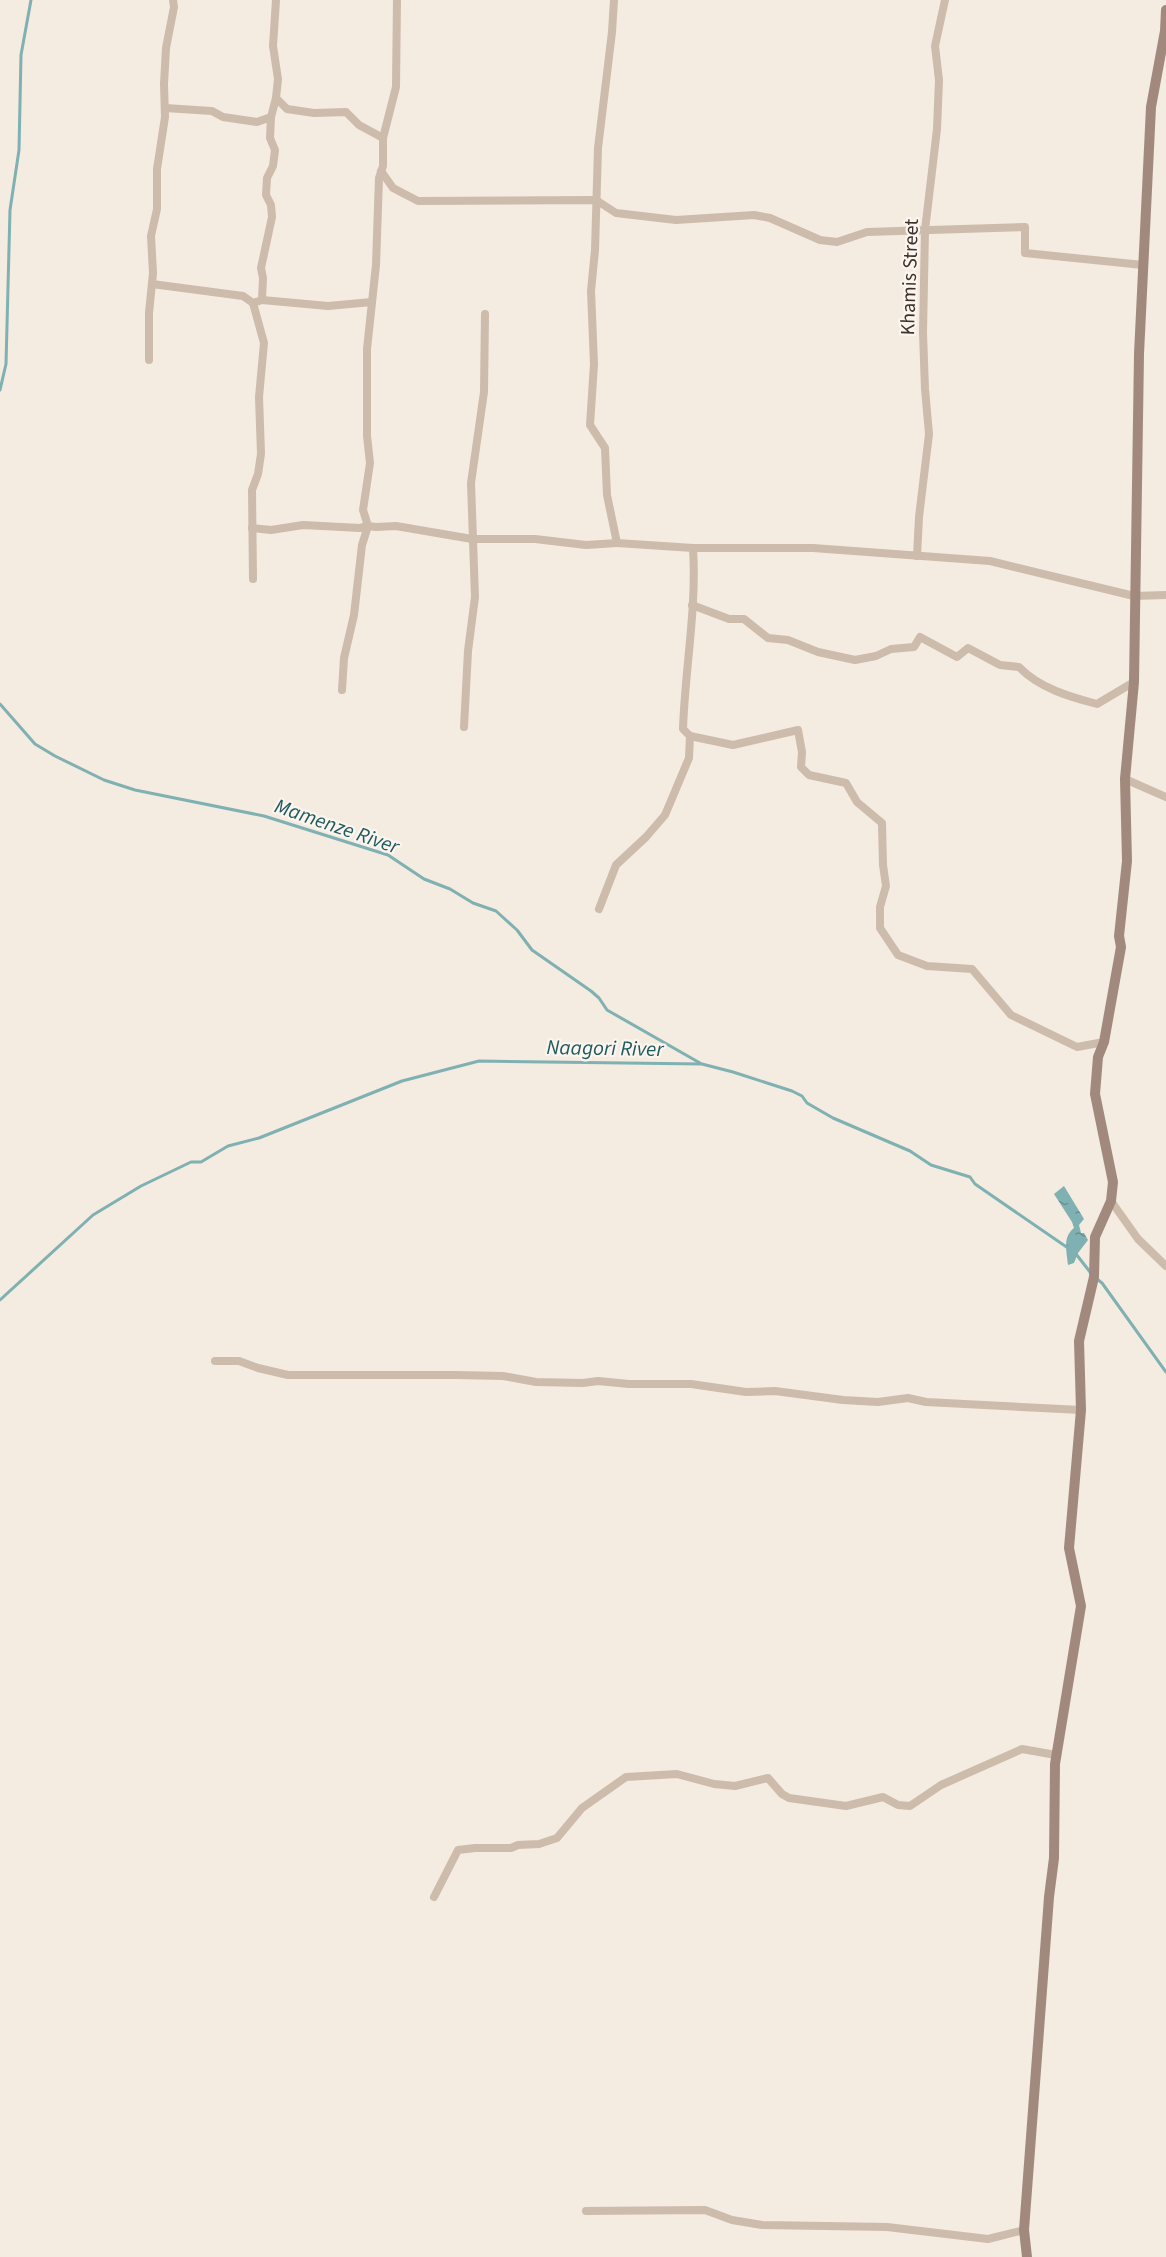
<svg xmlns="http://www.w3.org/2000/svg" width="1166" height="2257" viewBox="0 0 1166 2257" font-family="'Source Sans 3',sans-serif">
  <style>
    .water { fill: url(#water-ripples) }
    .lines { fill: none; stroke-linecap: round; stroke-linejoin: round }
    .stream { stroke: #7fb0b2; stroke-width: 3 }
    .street { stroke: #cdbbac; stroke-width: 8 }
    .secondary { stroke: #a18a7d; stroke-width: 10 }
    .labels { text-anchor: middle; stroke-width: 4.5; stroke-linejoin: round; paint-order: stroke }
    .street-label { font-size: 20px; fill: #3b302b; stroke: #fbf5ee }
    .water-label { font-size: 21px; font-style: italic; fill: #1f5a5e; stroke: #fbf5ee }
  </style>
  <defs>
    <pattern id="water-ripples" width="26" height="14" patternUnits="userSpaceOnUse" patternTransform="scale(1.5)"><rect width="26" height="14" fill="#7fb0b2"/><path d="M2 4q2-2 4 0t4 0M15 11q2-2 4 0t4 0" fill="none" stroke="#699091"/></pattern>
  </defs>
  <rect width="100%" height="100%" fill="#f4ebe1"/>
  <!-- water -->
  <path class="water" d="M 1064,1186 L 1084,1219 L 1079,1225 L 1081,1233 L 1084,1233 L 1088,1240 L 1078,1253 L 1074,1263 L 1068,1265 C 1067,1252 1062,1237 1074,1228 L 1072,1222 L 1054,1194 Z"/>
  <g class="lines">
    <!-- stream -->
    <g class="stream">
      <polyline points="0,390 6,364 10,210 19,150 21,55 31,0"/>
      <polyline points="0,704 35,744 55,756 104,780 135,790 264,816 388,855 424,879 450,889 473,903 496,911 517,930 532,950 591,991 599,998 607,1010 700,1063"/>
      <polyline points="1076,1254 1090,1272"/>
      <polyline points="1097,1279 1102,1283 1166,1372"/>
      <polyline points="0,1300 93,1215 141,1186 191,1162 201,1162 228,1146 259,1138 402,1081 479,1061 702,1064 733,1072 792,1091 802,1096 807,1103 833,1118 910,1151 931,1165 970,1177 975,1184 1068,1248"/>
    </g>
    <!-- street -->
    <g class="street">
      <polyline points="614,0 612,32 598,148 595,250 591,291 594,364 590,425 605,448 607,495 617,543 693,548 813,548 990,561 1134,596 1166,595"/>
      <polyline points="276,98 287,109 314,113 346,112 359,125 383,138"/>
      <polyline points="165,108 212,111 223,117 257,122 271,117 276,98 278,79 273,46 276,0"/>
      <polyline points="381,171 393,188 418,201 596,200 616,213 676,220 754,215 770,218 820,240 837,242 867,232 1025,227 1025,253 1143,265"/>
      <polyline points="152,284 243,296 253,303 262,300 263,278 261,268 272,217 271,205 266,195 267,178 273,166 275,150 270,138 271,117"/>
      <polyline points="262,300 328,306 372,302"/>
      <polyline points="149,360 149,313 153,273 151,236 157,209 157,169 165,117 164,84 166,48 174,7 173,0"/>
      <polyline points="252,528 271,530 303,525 360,528 368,526 376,527 396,526 472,539 535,539 586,545 617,543"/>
      <polyline points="917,556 919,517 929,434 925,389 923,333 925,230 937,129 939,80 935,46 945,0"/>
      <polyline points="253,579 252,490 258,474 261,454 259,397 264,343 253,303"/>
      <path d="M 692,605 L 729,619 L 744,619 L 768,638 L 788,640 L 818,652 L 855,660 L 876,656 L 891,649 L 914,647 L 920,637 L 957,657 L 968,648 L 1000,665 L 1019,667 C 1039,688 1070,697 1097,704 L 1134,682"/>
      <polyline points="342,690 344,658 354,615 362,545 368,526 363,510 370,463 367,436 367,349 376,265 379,178 383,166 383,138 396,87 397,0"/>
      <polyline points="464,727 468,651 475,597 471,483 484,392 485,314"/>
      <polyline points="690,736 733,745 798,730 802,752 801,767 809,775 846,783 857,802 882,823 883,865 886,886 880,907 880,928 898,955 927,966 972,969 1011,1015 1077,1047 1104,1042"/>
      <polyline points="1125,779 1166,797"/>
      <path d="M 599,909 L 616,865 L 646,837 L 665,815 L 689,758 L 690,736 L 683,729 C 685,668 697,608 693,548"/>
      <polyline points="1111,1201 1138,1239 1166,1266"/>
      <polyline points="215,1361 239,1361 258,1368 288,1375 456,1375 503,1376 536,1382 583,1383 598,1381 629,1384 691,1384 746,1392 775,1391 843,1400 878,1402 908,1398 926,1402 1081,1410"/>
      <polyline points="434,1897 458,1850 475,1848 511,1848 518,1845 539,1844 557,1838 582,1808 626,1777 677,1774 714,1784 735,1786 768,1778 782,1794 789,1798 846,1806 883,1797 898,1805 910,1806 941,1785 1022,1749 1056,1755"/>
      <polyline points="586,2211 705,2210 732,2220 762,2225 887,2227 988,2239 1024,2230"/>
    </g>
    <!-- secondary -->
    <polyline class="secondary" points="1027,2257 1024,2230 1049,1897 1054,1858 1055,1764 1081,1606 1069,1548 1081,1410 1079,1341 1094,1277 1095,1237 1111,1201 1113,1182 1095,1094 1098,1057 1104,1042 1121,947 1119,936 1127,861 1125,779 1134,682 1139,354 1151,107 1165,31 1166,10"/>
  </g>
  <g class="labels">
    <!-- street labels -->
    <g class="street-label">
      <text transform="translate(909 277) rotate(-88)" y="7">Khamis Street</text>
    </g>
    <!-- water labels -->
    <g class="water-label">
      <text transform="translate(337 826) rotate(19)" y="7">Mamenze River</text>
      <text transform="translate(605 1048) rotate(1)" y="7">Naagori River</text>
    </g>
  </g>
</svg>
